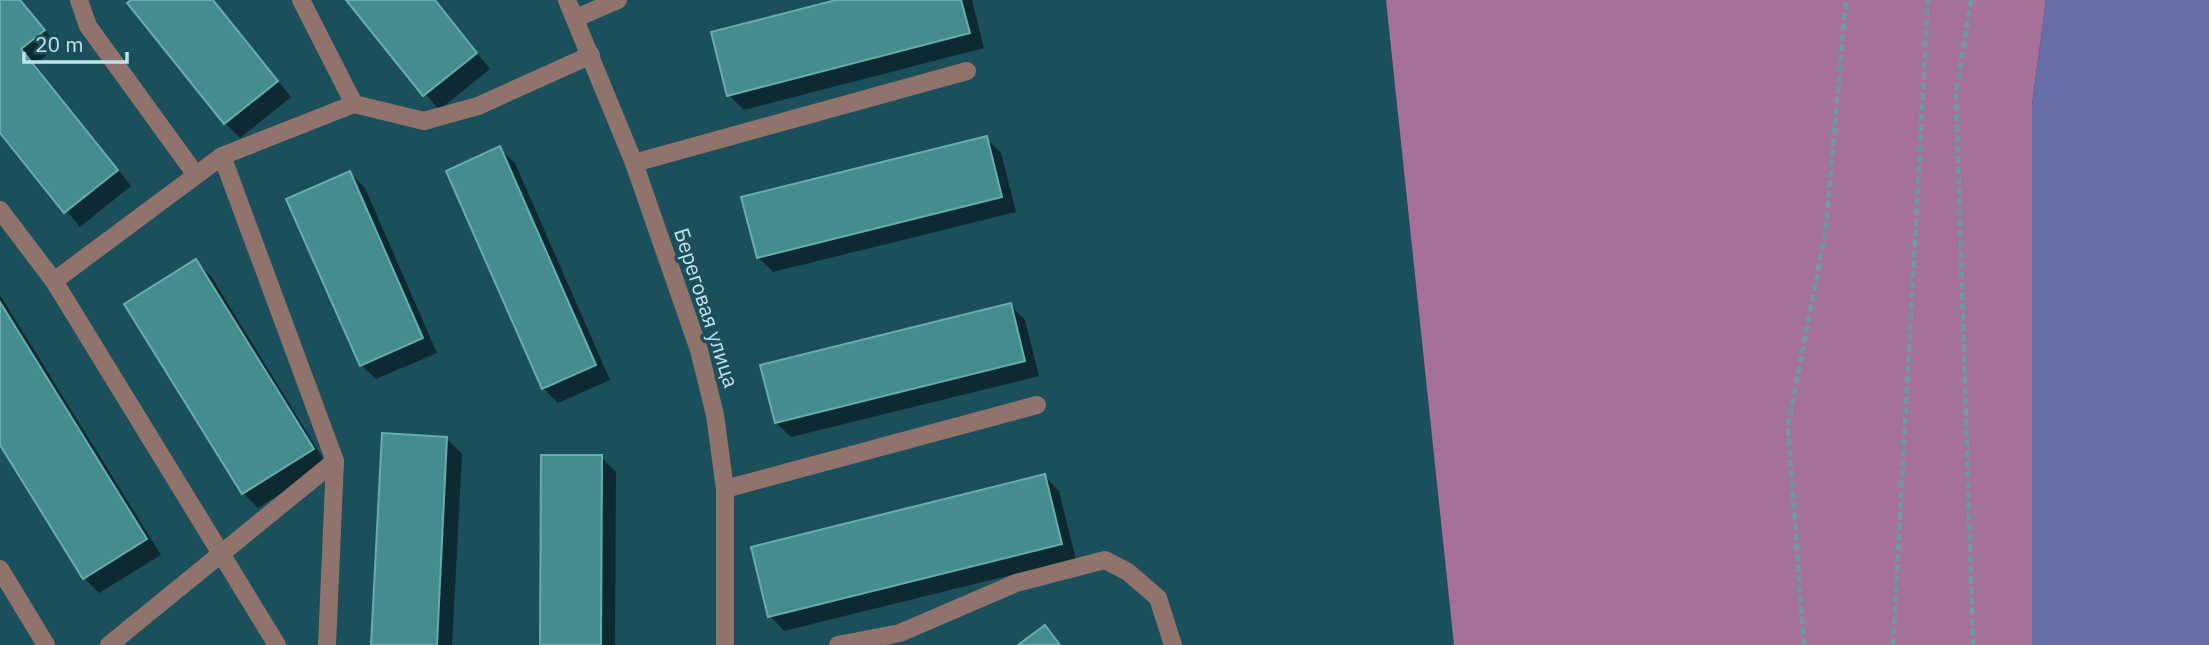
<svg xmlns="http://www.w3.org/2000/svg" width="2209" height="645" viewBox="0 0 2209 645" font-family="'IBM Plex Sans',sans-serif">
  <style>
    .forest { fill: #a57198 }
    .water { fill: #6770a6 }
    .shadow { fill: #0007 }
    .building { fill: #448c8d; stroke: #66aeae; stroke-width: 2 }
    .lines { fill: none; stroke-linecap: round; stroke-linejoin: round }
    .path { stroke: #6f9aa4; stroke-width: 4.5; stroke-dasharray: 7 3.5; stroke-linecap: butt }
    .minor { stroke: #90746c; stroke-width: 18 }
    .labels { text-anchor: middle; stroke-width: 7; stroke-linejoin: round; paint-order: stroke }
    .street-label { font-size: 21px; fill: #c2e3eb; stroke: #1a4f5b }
  </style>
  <rect width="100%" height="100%" fill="#1a4f5b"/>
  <!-- forest -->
  <polygon class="forest" points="1386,0 2046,0 2032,105 2032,645 1454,645"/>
  <!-- water -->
  <polygon class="water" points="2046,0 2209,0 2209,645 2032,645 2032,105"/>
  <!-- shadow -->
  <g class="shadow">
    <polygon points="0,0 21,0 58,46 35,64 131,186 80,227 0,130"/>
    <polygon points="134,0 214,0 291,97 240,138 225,123"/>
    <polygon points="349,0 436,0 490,69 439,110"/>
    <polygon points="843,0 972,0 984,48 744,110 729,95"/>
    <polygon points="986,138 1001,153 1016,212 773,272 758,257"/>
    <polygon points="500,149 515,163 610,380 558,403 543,388"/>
    <polygon points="350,173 365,188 437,353 376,379 361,365"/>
    <polygon points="196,262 211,276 327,465 258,508 243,493"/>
    <polygon points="0,295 161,555 99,593 84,578 0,442"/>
    <polygon points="1010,305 1025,320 1039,376 791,437 776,423"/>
    <polygon points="447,439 462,454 452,645 373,645"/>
    <polygon points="601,457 616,472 615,645 542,645"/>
    <polygon points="1045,476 1059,491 1076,559 784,631 770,616"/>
  </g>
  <!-- building -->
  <g class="building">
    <polygon points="0,0 20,0 45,30 21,49 118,170 64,213 0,133"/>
    <polygon points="131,0 213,0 278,81 224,124 127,3"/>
    <polygon points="346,0 435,0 477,53 423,96"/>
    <polygon points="836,0 961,0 970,33 727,96 711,32"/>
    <polygon points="987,136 1002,197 757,258 741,197"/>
    <polygon points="500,146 596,365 542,389 446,171"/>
    <polygon points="350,171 423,338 360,366 286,199"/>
    <polygon points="196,259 314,449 242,494 124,304"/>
    <polygon points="0,302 147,539 83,579 0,445"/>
    <polygon points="1011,303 1025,361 775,423 760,365"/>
    <polygon points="382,433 447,437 437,645 371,645"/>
    <polygon points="541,455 602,455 601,645 540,645"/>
    <polygon points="1045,474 1062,544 768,617 751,547"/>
    <polygon points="1045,625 1060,645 1018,645"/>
  </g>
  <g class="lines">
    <!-- path -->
    <g class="path">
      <polyline points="1971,0 1956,93 1973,645"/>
      <polyline points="1804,645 1788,427 1826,228 1846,0"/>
      <polyline points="1893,645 1928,0"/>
    </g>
    <!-- minor -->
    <g class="minor">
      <polyline points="79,0 88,26 196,175"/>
      <polyline points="301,0 354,104"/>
      <polyline points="567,0 634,163 699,350 715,415 725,489 725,645"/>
      <polyline points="576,18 618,0"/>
      <polyline points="222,156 335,461 327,645"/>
      <polyline points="634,163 967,71"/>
      <polyline points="0,210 54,281 277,645"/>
      <polyline points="54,281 222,156 354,104 424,121 478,106 591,55"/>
      <polyline points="725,489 1037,405"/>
      <polyline points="0,569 46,645"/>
      <polyline points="109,645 335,461"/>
      <polyline points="838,645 900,633 1016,583 1105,560 1128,572 1158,598 1173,645"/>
    </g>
  </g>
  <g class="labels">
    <!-- street labels -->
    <g class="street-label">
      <text transform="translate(706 308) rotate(72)" y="7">Береговая улица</text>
    </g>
  </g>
  <!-- scale -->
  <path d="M24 52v10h103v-10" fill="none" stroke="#c2e3eb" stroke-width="3.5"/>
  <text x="35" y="52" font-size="21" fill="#c2e3eb" stroke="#1a4f5b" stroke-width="5" paint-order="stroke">20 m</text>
</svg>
